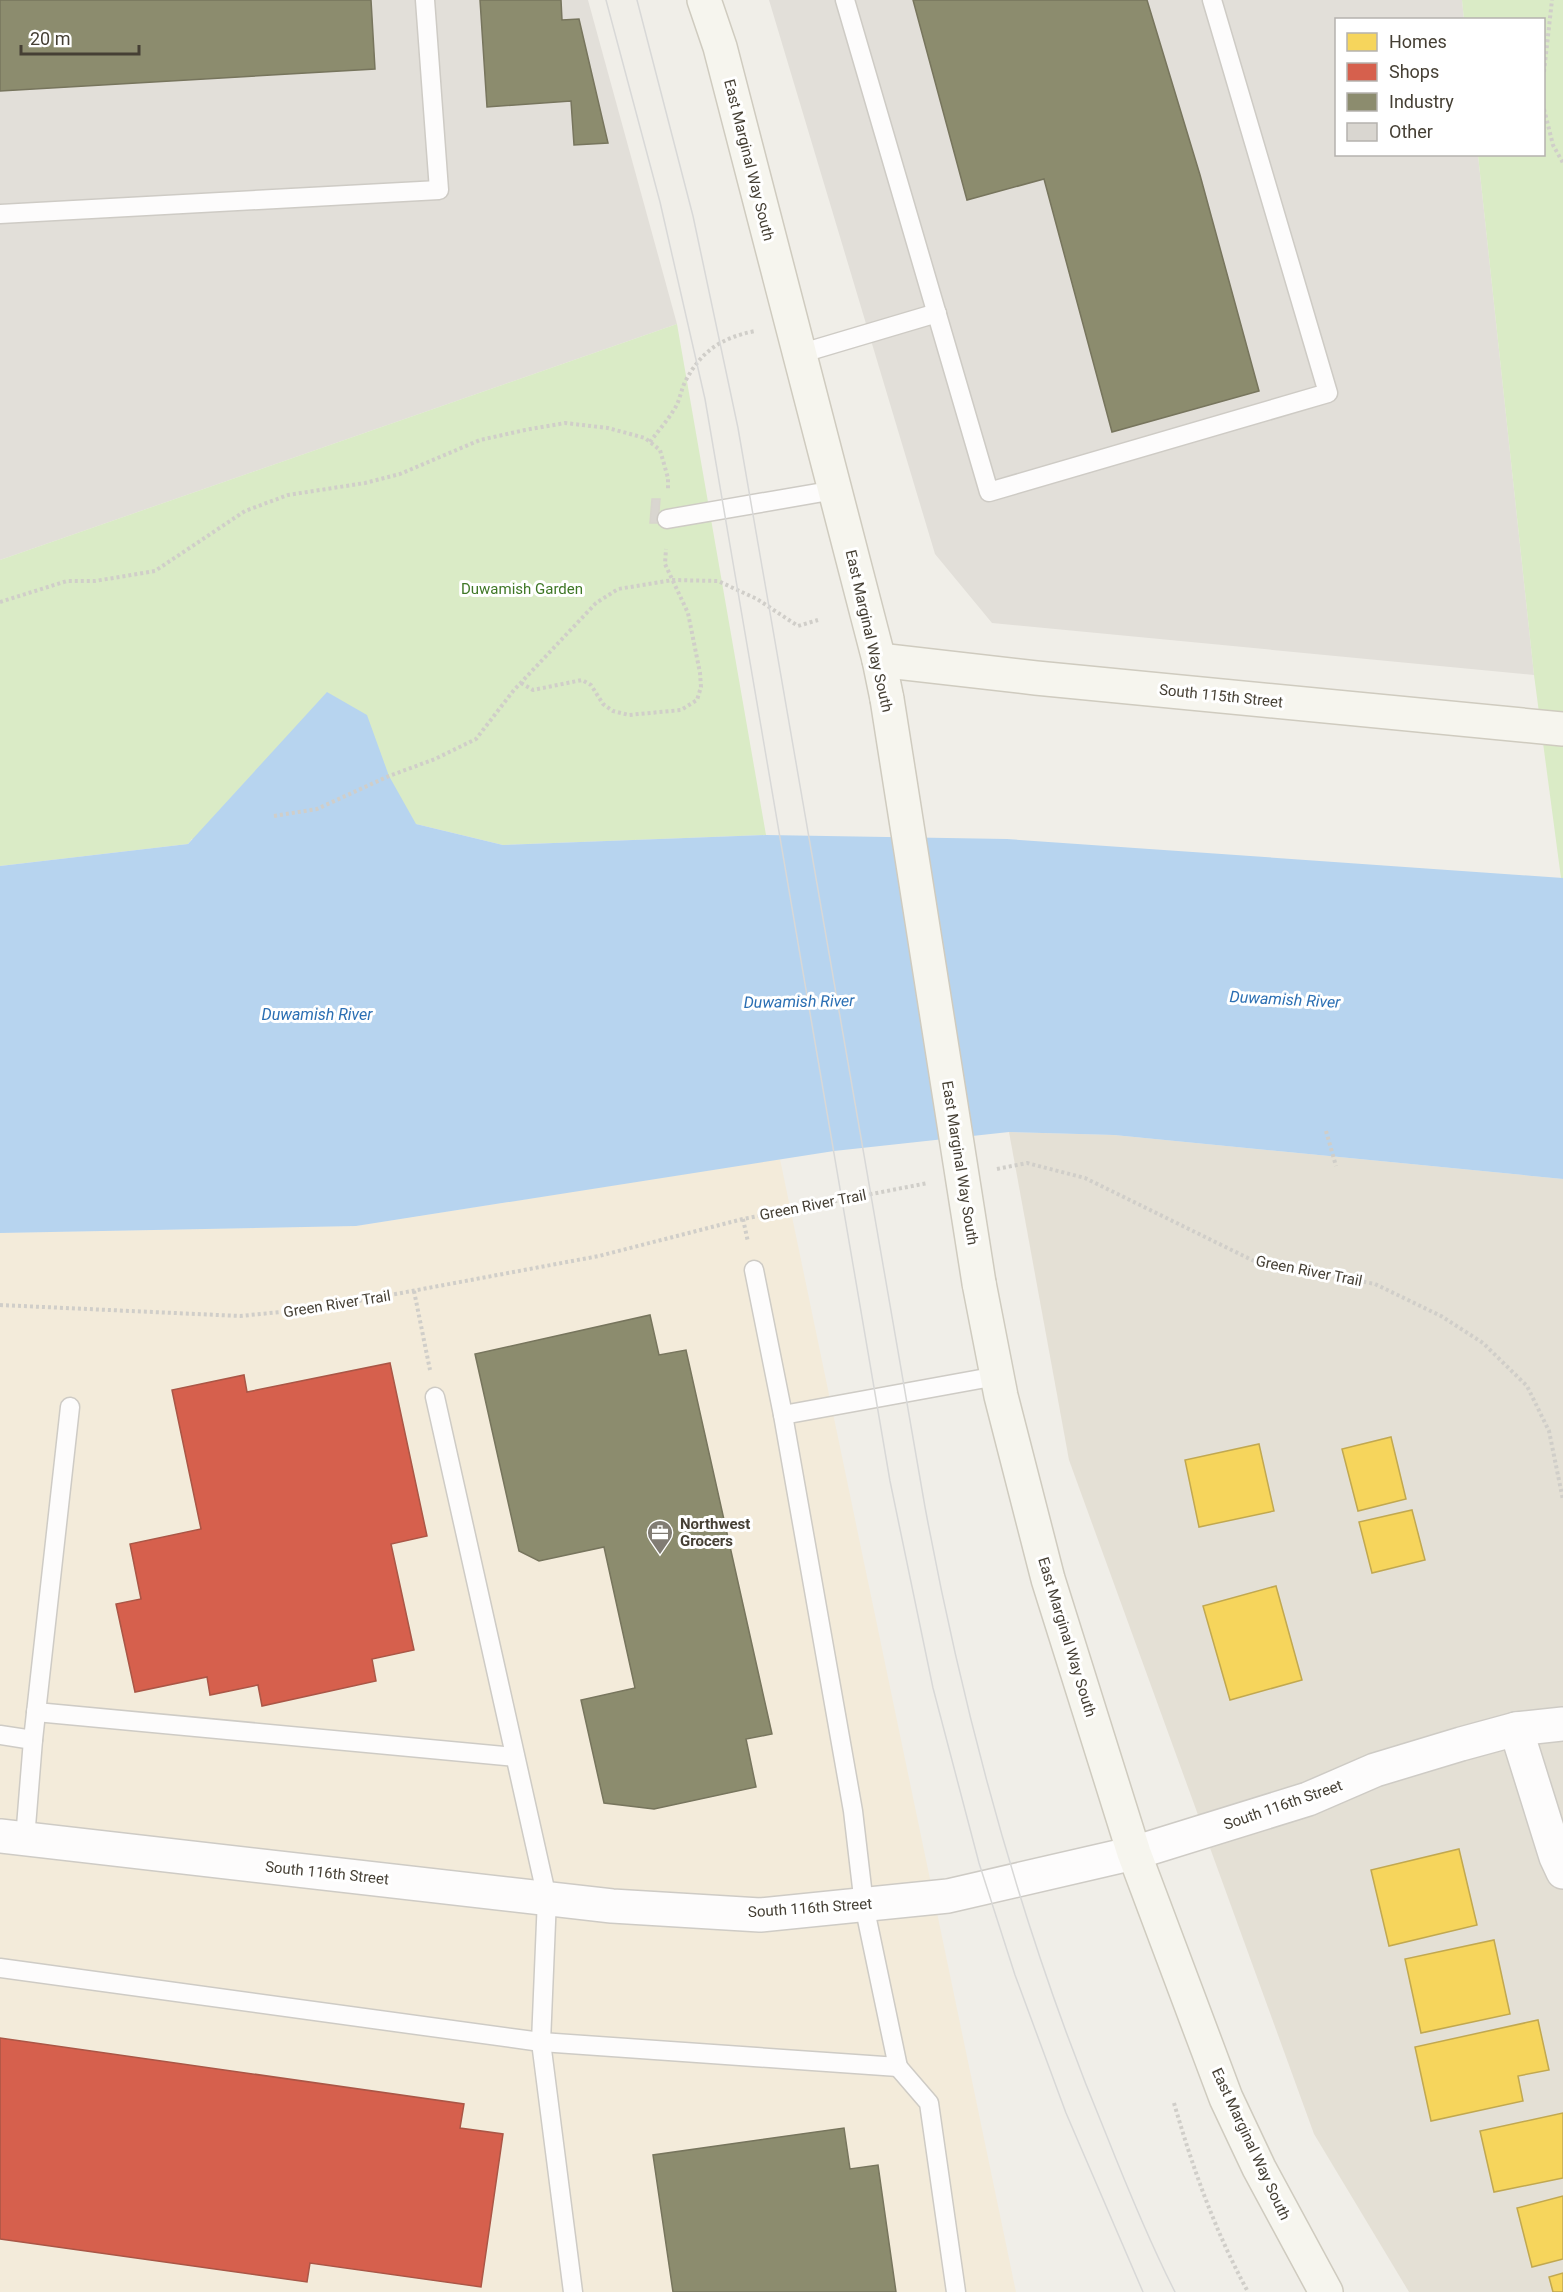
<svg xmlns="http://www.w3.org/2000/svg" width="1563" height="2292" viewBox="0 0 1563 2292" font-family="Roboto,sans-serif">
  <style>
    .residential { fill: #e4e0d5 }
    .commercial { fill: #f3ebda }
    .industrial { fill: #e2dfd9 }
    .green { fill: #daebc6 }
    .water { fill: #b7d4ef }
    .homes { fill: #f6d55c; stroke: #c1a850; stroke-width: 1.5 }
    .shops { fill: #d6604d; stroke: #aa5646; stroke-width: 1.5 }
    .industry { fill: #8c8c6e; stroke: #77755d; stroke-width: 1.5 }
    .building { fill: #d9d6d0; stroke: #d8d5cd; stroke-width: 1.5 }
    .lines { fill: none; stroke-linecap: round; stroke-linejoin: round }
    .lane-casing { stroke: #cecbc5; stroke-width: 21 }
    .street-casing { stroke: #cecbc5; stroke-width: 36 }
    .secondary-casing { stroke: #cfcbbf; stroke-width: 36 }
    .path { stroke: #d0cec9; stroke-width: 4; stroke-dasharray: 3 3; stroke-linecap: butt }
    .lane { stroke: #fdfcfc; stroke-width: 18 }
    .street { stroke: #fdfcfc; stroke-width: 33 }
    .secondary { stroke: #f6f5ee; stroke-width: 33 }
    .tram { stroke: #d8d8d7; stroke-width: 1.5 }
    .secondary-bridge-casing { stroke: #cfcbbf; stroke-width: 36; stroke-linecap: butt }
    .secondary-bridge { stroke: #f6f5ee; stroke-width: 33 }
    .labels { text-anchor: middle; stroke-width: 6; stroke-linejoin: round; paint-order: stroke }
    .street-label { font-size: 15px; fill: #453f34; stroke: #fff }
    .park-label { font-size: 15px; fill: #3f7726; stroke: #fff }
    .poi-label { font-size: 15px; font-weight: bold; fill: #453f34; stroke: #fff; text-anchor: start }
    .water-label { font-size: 16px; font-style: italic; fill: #2b6fb3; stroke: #fff }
  </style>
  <rect width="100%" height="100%" fill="#f0eee8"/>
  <!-- residential -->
  <polygon class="residential" points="1009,1132 1114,1135 1563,1179 1563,2292 1409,2292 1314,2134 1069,1460"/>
  <!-- commercial -->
  <polygon class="commercial" points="780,1159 1016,2292 0,2292 0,1233 356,1226"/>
  <!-- industrial -->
  <g class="industrial">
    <polygon points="0,0 588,0 677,324 0,560"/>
    <polygon points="769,0 1462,0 1464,19 1336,20 1336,154 1478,155 1534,675 992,623 935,554"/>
  </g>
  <!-- green -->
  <g class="green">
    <polygon points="1462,0 1563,0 1563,878 1561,878 1534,675 1478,155 1544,154 1544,20 1464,19"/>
    <polygon points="677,324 766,835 503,845 416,824 192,839 188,844 0,866 0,560"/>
  </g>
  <!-- water -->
  <polygon class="water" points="327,692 367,715 389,776 416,824 503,845 766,835 1007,839 1563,878 1563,1179 1114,1135 1009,1132 834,1151 356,1226 0,1233 0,866 188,844"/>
  <!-- homes -->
  <g class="homes">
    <polygon points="1391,1437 1406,1499 1358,1511 1342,1449"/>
    <polygon points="1259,1444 1274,1511 1199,1527 1185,1460"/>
    <polygon points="1412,1510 1425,1560 1372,1573 1359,1522"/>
    <polygon points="1276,1586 1302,1680 1230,1700 1203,1606"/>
    <polygon points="1459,1849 1477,1925 1389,1946 1371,1870"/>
    <polygon points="1494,1940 1510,2014 1421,2033 1405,1959"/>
    <polygon points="1538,2020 1549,2070 1518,2076 1523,2101 1431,2121 1415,2047"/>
    <polygon points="1563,2113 1563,2178 1494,2192 1480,2131"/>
    <polygon points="1563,2196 1563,2259 1532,2267 1517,2208"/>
    <polygon points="1563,2273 1563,2292 1553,2292 1549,2277"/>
  </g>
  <!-- shops -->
  <g class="shops">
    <polygon points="390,1363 427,1536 391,1544 414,1650 372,1659 376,1681 262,1706 258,1685 210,1695 207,1677 135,1692 116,1604 141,1599 130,1544 201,1529 172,1390 244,1375 247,1392"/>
    <polygon points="0,2038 464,2104 460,2128 503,2134 481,2287 310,2263 307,2282 0,2239"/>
  </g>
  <!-- industry -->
  <g class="industry">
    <polygon points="0,0 371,0 375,69 0,91"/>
    <polygon points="480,0 561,0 562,20 579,19 608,143 574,145 571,101 487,107"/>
    <polygon points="913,0 1147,0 1200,175 1259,391 1112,432 1044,179 967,200"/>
    <polygon points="650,1315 659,1355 686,1350 772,1734 746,1739 756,1787 654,1809 604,1803 581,1700 635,1688 604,1547 539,1561 519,1551 475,1354"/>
    <polygon points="844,2128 850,2169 878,2165 896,2292 673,2292 653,2155"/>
  </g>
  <!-- building -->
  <polygon class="building" points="652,499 660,499 658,523 650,523"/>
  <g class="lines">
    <defs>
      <g id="lane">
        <polyline points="845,0 989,492 1328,393 1212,0"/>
        <polyline points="0,214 439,190 425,0"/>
        <polyline points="799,354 937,313"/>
        <polyline points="667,519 835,490"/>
        <polyline points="435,1397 547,1898 541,2042 573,2292"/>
        <polyline points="783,1415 997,1376"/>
        <polyline points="36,1712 515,1757"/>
        <polyline points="0,1735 33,1740 25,1839"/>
        <polyline points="33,1740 70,1407"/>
        <polyline points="0,1968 541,2042 898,2067 864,1905 853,1811 783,1415 754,1270"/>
        <polyline points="898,2067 929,2103 956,2292"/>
      </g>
      <g id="street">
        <polyline points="1516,1729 1556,1857 1563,1872"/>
        <polyline points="0,1836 612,1906 760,1915 948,1896 1134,1853 1308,1799 1375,1770 1461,1744 1516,1729 1563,1724"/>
      </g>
      <g id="secondary">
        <polyline points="704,0 720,47 879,660 887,699"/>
        <polyline points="879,660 1036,678 1563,729"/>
        <polyline points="979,1283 1001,1396 1048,1579 1134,1853 1226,2098 1259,2168 1326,2292"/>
      </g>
    </defs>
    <!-- lane casing -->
    <use href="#lane" class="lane-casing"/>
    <!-- street casing -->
    <use href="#street" class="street-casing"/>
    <!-- secondary casing -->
    <use href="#secondary" class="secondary-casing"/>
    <!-- path -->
    <g class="path">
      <polyline points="1544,72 1552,0"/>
      <polyline points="1544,109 1553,145 1563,163"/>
      <path d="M 650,442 C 658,431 668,420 675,408 C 680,400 681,390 685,382 C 701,351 721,338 755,331"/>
      <polyline points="0,602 67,581 95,581 155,571 245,511 288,495 365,483 400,474 480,440 525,430 565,423 608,428 645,438 660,450 668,478 668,490"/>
      <polyline points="521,683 533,690 582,680 591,685 603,704 613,711 629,715 681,710 697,700 701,687 700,673 688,613 665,564 666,549"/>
      <polyline points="274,816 317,809 389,776 435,759 476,739 514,690 596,603 618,589 673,580 718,581 757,599 798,626 818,620"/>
      <polyline points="1326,1131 1336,1166"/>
      <polyline points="997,1169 1027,1163 1085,1178 1254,1261 1375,1284 1441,1316 1483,1343 1527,1386 1549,1431 1563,1500"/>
      <polyline points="743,1219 748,1242"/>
      <polyline points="414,1291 430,1370"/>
      <polyline points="0,1305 240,1316 321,1308 599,1256 743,1219 928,1183"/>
      <path d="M 1174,2103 C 1193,2169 1215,2231 1248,2292"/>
    </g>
    <!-- lane -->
    <use href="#lane" class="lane"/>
    <!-- street -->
    <use href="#street" class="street"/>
    <!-- secondary -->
    <use href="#secondary" class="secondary"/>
    <!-- tram -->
    <g class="tram">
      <polyline points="606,0 660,202 705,399 890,1481 933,1688 979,1863 1015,1975 1066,2113 1143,2292"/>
      <path d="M 637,0 L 693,216 L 738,428 L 925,1507 C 965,1722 1022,1932 1106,2134 C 1127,2187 1149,2241 1175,2292"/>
    </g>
    <defs>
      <polyline id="secondary-bridge" points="887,699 979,1283"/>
    </defs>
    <!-- secondary-bridge casing -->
    <use href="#secondary-bridge" class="secondary-bridge-casing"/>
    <!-- secondary-bridge -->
    <use href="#secondary-bridge" class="secondary-bridge"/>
  </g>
  <!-- icons -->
  <defs>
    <symbol id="office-pin" viewBox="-11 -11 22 30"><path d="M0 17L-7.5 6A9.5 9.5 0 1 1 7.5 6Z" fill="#817c73" stroke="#fff"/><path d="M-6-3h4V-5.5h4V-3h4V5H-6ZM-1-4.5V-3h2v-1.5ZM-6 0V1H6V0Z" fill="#fff"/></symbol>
  </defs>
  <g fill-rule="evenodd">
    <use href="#office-pin" x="645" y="1518" width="30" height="40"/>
  </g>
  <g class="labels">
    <!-- street labels -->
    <g class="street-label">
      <text transform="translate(749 160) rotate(76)" y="5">East Marginal Way South</text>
      <text transform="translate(869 631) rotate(77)" y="5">East Marginal Way South</text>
      <text transform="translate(1221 696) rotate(6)" y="5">South 115th Street</text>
      <text transform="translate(960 1163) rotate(81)" y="5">East Marginal Way South</text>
      <text transform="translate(813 1205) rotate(-11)" y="5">Green River Trail</text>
      <text transform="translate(1309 1271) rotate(11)" y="5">Green River Trail</text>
      <text transform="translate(337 1304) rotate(-9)" y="5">Green River Trail</text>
      <text transform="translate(1067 1637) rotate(73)" y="5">East Marginal Way South</text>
      <text transform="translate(1283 1805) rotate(-19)" y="5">South 116th Street</text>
      <text transform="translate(327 1873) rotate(6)" y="5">South 116th Street</text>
      <text transform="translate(810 1908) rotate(-4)" y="5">South 116th Street</text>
      <text transform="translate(1251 2144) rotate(65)" y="5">East Marginal Way South</text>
    </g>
    <!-- park labels -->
    <g class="park-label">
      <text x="522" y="594">Duwamish Garden</text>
    </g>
    <!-- poi labels -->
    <g class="poi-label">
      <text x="680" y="1529">Northwest<tspan x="680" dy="17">Grocers</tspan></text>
    </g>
    <!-- water labels -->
    <g class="water-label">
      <text transform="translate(1285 999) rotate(3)" y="6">Duwamish River</text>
      <text transform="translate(799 1001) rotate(-1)" y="6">Duwamish River</text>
      <text x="317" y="1020">Duwamish River</text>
    </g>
  </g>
  <!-- legend -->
  <rect x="1335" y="18" width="210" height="138" fill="#ffffff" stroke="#b5b2ae" stroke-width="1.5"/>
  <rect x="1347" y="33" width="30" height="18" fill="#f6d55c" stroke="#b5b2ae" stroke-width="1.5"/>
  <text x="1389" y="48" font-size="18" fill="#453f34">Homes</text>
  <rect x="1347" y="63" width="30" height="18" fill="#d6604d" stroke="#b5b2ae" stroke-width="1.5"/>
  <text x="1389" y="78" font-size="18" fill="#453f34">Shops</text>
  <rect x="1347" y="93" width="30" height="18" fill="#8c8c6e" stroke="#b5b2ae" stroke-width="1.5"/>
  <text x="1389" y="108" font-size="18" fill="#453f34">Industry</text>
  <rect x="1347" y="123" width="30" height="18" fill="#d9d6d0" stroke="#b5b2ae" stroke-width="1.5"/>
  <text x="1389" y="138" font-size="18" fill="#453f34">Other</text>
  <!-- scale -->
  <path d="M21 45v9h118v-9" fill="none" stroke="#453f34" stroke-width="3"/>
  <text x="30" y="45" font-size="18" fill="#453f34" stroke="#ffffff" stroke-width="4.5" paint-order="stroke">20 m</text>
</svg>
